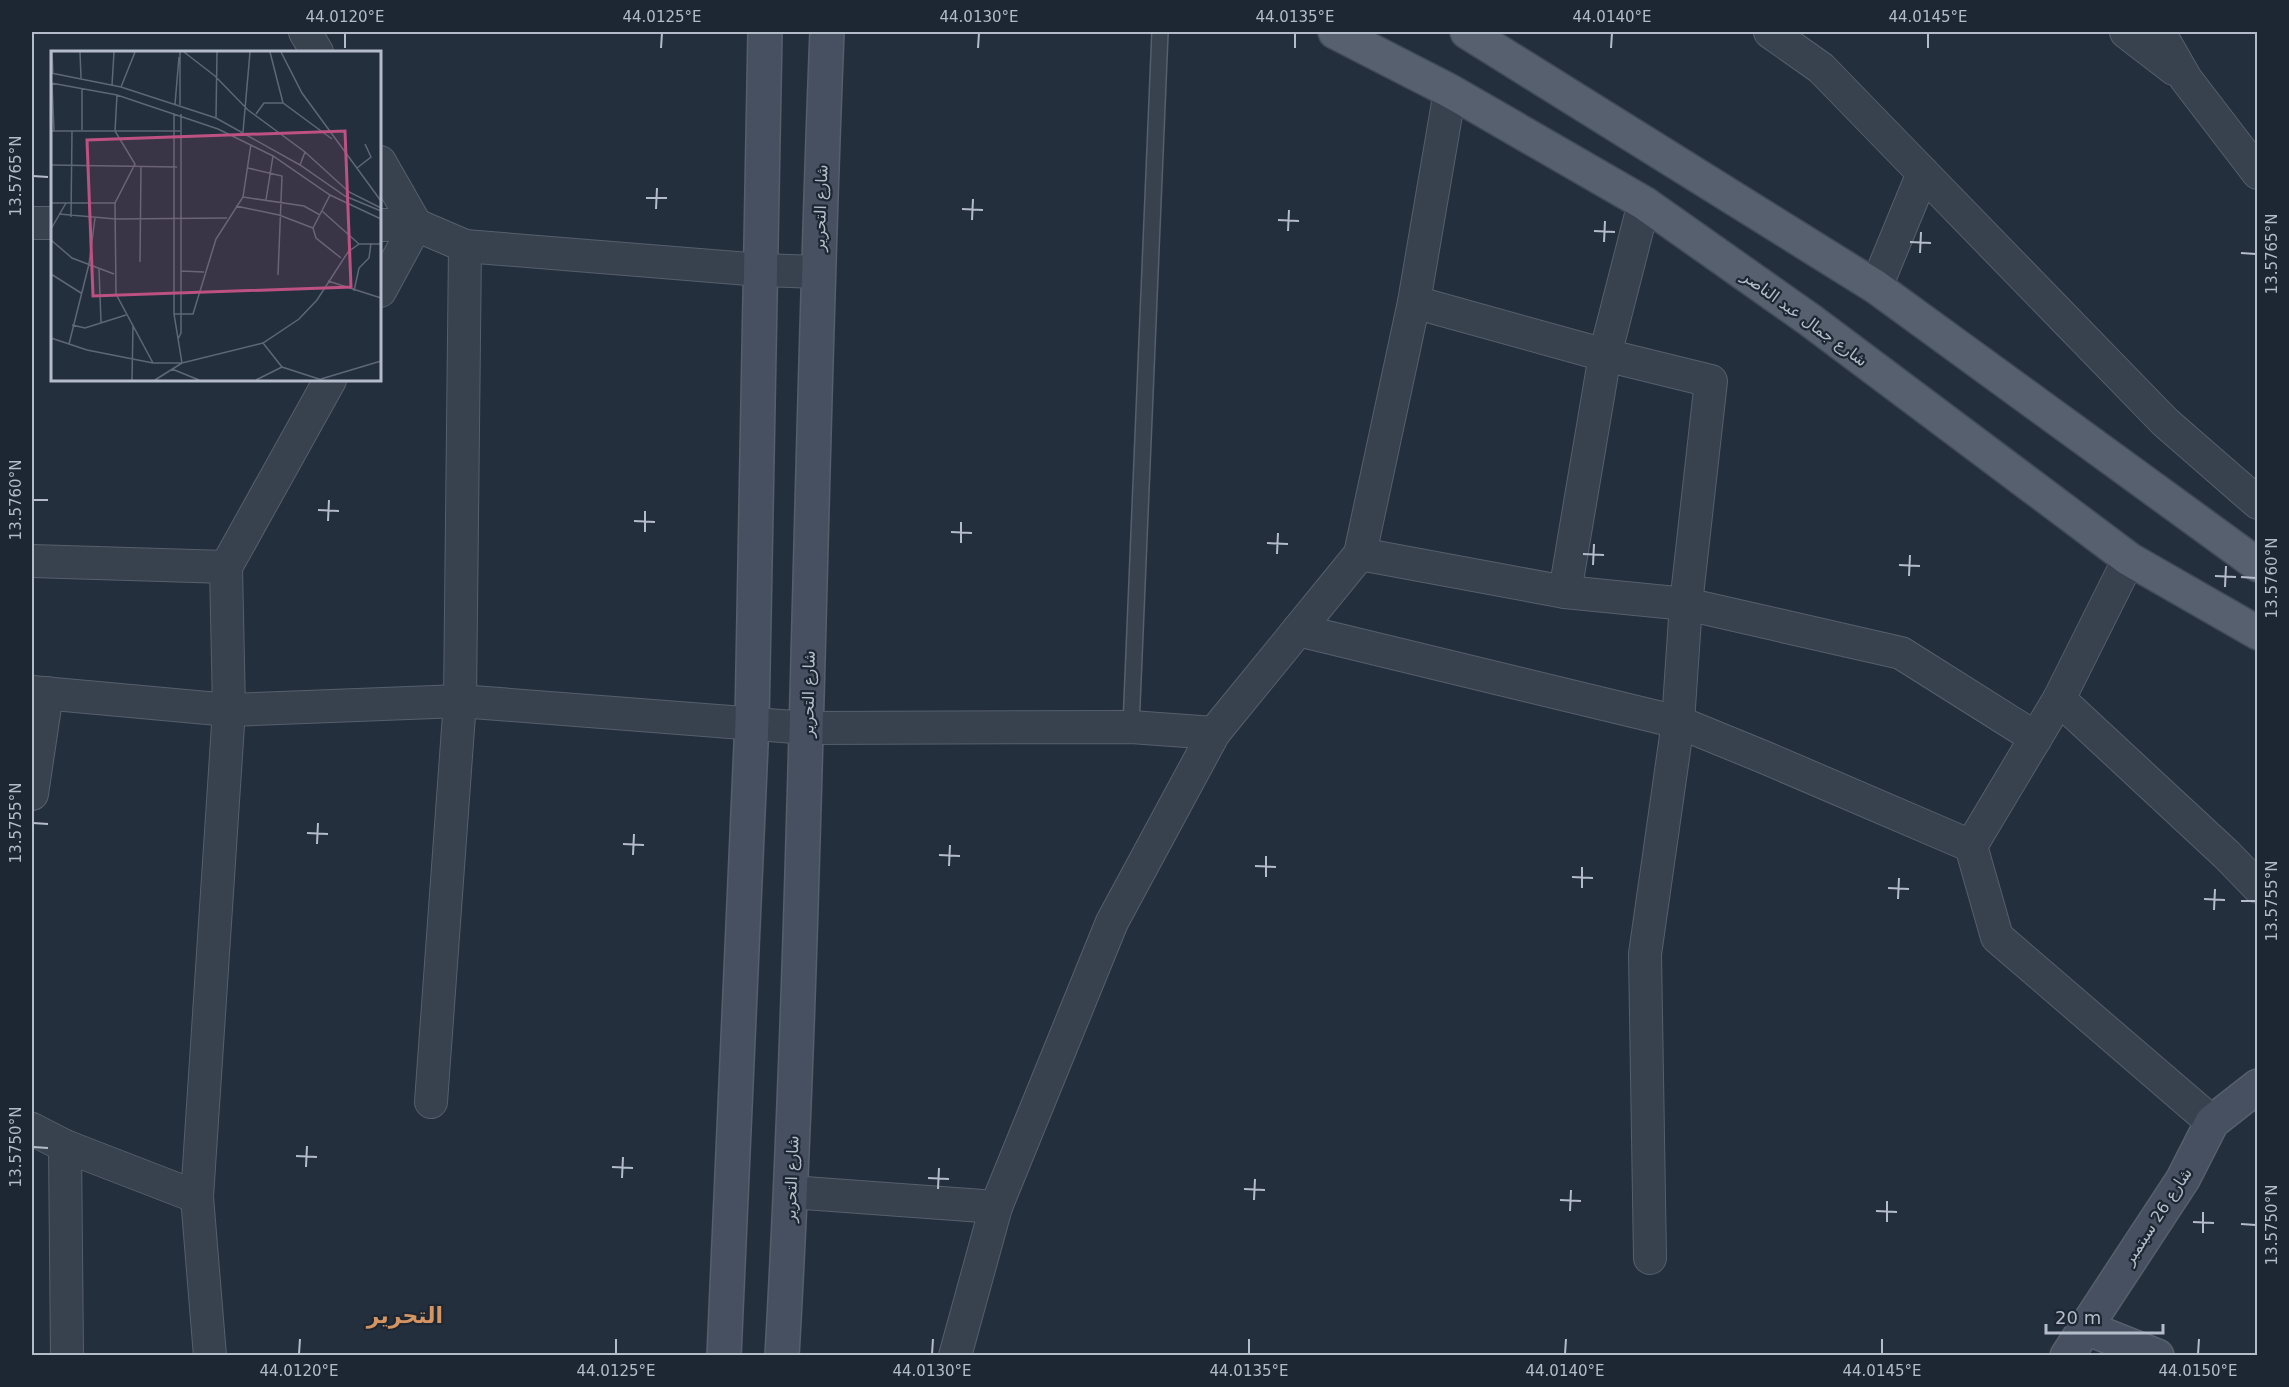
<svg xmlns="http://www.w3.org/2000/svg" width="2289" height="1387" viewBox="0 0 2289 1387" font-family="'DejaVu Sans',Vazirmatn,sans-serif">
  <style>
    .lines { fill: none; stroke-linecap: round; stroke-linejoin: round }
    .lane-casing { stroke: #565f6c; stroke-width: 18 }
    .street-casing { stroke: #565f6c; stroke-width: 34 }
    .secondary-casing { stroke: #565f6c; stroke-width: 36 }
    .primary-casing { stroke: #414a57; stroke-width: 36 }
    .lane { stroke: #38414e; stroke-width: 15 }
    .street { stroke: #38414e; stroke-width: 32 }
    .secondary { stroke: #465061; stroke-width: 33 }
    .primary { stroke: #56606e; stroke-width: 33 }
    .ticks { fill: none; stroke: #b4bcc9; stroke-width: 2 }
    .labels { text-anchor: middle; stroke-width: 4.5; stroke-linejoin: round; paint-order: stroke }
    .street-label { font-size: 16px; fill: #b4bcc9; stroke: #1d2633 }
    .district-label { font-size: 22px; font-weight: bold; fill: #d59563; stroke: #1d2633 }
    .inset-road { fill: none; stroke: #5e6776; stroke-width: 1.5 }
    .view { fill: #bd5182; fill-opacity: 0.15; stroke: #bd5182; stroke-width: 3 }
    .inset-edge { fill: none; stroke: #b4bcc9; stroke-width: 3 }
    .neatline { fill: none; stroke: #b4bcc9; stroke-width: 2 }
    .ticks-label { font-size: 15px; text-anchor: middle; fill: #b4bcc9 }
  </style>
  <rect width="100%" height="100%" fill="#242f3e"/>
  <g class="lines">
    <defs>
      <polyline id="lane" points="1131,727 1160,32"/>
      <g id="street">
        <polyline points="305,32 317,52"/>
        <polyline points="1770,32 1821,68 1923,173 1876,287"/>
        <polyline points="2126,32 2174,69"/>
        <polyline points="2159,32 2186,79 2258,173"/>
        <polyline points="380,162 416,225 380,291"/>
        <polyline points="1923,173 2165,422 2258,503"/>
        <polyline points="32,223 52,223"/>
        <polyline points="380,225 416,225 465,246 761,270 818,272"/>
        <polyline points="1414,302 1605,355 1711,381 1686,604 1678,722 1645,954 1650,1258"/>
        <polyline points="1360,554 1565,592 1686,604 1901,653 2036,738"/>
        <polyline points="2129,559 2059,699 1971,846 1997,937 2212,1122"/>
        <polyline points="32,561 226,567"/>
        <polyline points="1565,592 1605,355 1644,203"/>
        <polyline points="1298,630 1678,722 1766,758 1971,846"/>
        <polyline points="32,692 229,710 460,701 807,728 1131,727 1214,733"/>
        <polyline points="2059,699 2227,855 2258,887"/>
        <polyline points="32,794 47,693"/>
        <polyline points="431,1102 460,701 465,246"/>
        <polyline points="32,1129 65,1146 197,1197"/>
        <polyline points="65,1146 67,1356"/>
        <polyline points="791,1192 996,1207"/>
        <polyline points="210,1356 197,1197 229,710 226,567 330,380"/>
        <polyline points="955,1356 996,1207 1112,922 1214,733 1360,554 1414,302 1450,91"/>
      </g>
      <g id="secondary">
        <polyline points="2084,1327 2157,1356"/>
        <polyline points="724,1356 752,722 765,32"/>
        <path d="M 782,1356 C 807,914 809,473 827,32"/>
        <polyline points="2067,1356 2183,1179 2212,1122 2258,1086"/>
      </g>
      <g id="primary">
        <polyline points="1335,32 1450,91 1644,203 1810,320 2129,559 2258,633"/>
        <polyline points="1467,32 1876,287 2258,565"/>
      </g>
    </defs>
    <!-- lane casing -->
    <use href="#lane" class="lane-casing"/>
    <!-- street casing -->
    <use href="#street" class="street-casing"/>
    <!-- secondary casing -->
    <use href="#secondary" class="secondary-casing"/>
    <!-- primary casing -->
    <use href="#primary" class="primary-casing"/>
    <!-- lane -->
    <use href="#lane" class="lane"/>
    <!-- street -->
    <use href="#street" class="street"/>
    <!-- secondary -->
    <use href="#secondary" class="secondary"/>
    <!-- primary -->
    <use href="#primary" class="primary"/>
  </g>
  <!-- ticks -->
  <path class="ticks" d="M 345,48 L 345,33M 661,48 L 662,33M 978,48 L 979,33M 1295,48 L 1295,33M 1611,48 L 1612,33M 1928,48 L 1928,33M 33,176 L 48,177M 646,198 L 667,198M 656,209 L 657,188M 962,209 L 983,210M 972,220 L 973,199M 1278,220 L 1299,221M 1288,231 L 1289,210M 1594,231 L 1615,232M 1604,242 L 1605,221M 1910,242 L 1931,243M 1920,253 L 1921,232M 2241,253 L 2256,254M 33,500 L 48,500M 318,510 L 339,511M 328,521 L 329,500M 634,521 L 655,522M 645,532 L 645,511M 951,532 L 972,533M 961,543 L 961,522M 1267,543 L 1288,544M 1277,554 L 1278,533M 1583,554 L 1604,555M 1593,565 L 1594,544M 1899,565 L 1920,566M 1909,576 L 1910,555M 2215,576 L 2236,577M 2241,577 L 2256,578M 2225,587 L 2226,566M 33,823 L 48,824M 307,833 L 328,834M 317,844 L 318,823M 623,844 L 644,845M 633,855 L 634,834M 939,855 L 960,856M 949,866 L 950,845M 1255,866 L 1276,867M 1266,877 L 1266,856M 1572,877 L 1593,878M 1582,888 L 1582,867M 1888,888 L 1909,889M 1898,899 L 1899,878M 2204,899 L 2225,900M 2241,901 L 2256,901M 2214,910 L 2215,889M 33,1147 L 48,1148M 296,1156 L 317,1157M 306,1167 L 307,1146M 612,1167 L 633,1168M 622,1178 L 623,1157M 928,1178 L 949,1179M 938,1189 L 939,1168M 1244,1189 L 1265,1190M 1254,1200 L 1255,1179M 1560,1200 L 1581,1201M 1570,1211 L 1571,1190M 1876,1211 L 1897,1212M 1887,1222 L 1887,1201M 2193,1222 L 2214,1223M 2241,1224 L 2256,1225M 2203,1233 L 2203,1212M 299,1354 L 300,1339M 616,1354 L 616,1339M 932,1354 L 933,1339M 1249,1354 L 1249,1339M 1565,1354 L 1566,1339M 1882,1354 L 1882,1339M 2198,1354 L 2199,1339"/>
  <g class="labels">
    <!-- street labels -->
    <g class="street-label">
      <text transform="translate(820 208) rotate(-88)" y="6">شارع التحرير</text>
      <text transform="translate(1805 318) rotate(36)" y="6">شارع جمال عبد الناصر</text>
      <text transform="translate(808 694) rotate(-89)" y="6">شارع التحرير</text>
      <text transform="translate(791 1179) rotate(-88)" y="6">شارع التحرير</text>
      <text transform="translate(2157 1216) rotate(-57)" y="6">شارع 26 سبتمبر</text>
    </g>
    <!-- district labels -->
    <g class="district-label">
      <text x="405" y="1323">التحرير</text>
    </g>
  </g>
  <!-- overview -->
  <g transform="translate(51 51)">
    <rect width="330" height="330" fill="#242f3e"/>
    <path class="inset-road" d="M 1,1 L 2,23M 29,1 L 30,27M 129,1 L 129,54M 133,1 L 164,25 L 197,59 L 254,101 L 249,114M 219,1 L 232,52M 230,1 L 251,42 L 330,150M 0,22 L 70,36 L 165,67 L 249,114 L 294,145 L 330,160M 0,32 L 66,44 L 167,78 L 222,105 L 279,144 L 330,168M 1,32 L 3,80M 61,34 L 63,1M 70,36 L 84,1M 66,44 L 64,80 L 84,113 L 64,152 L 65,243 L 102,312M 124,53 L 128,6M 123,62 L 123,263 L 131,312M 205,63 L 213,52 L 232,52 L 281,88M 165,67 L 166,1M 31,79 L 31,38M 0,80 L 130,80M 192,81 L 199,1M 254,101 L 298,141 L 330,157M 0,114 L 126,116M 197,117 L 231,125 L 227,224M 306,117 L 320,106 L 314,93M 279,144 L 262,177 L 265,187 L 290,207M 192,146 L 253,155 L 269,164M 215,149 L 222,105M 0,152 L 64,152M 185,155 L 228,164 L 262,177M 271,160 L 308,193M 8,163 L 65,168 L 176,167M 20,166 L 21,80M 0,178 L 15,152M 0,189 L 21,207 L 63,223M 89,211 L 90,115M 48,218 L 50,271M 130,220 L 153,221M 0,223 L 30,242M 277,230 L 330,247M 303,240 L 308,217 L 318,207 L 320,192M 123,263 L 142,263 L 165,188 L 192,146 L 200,93M 21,274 L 34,277 L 75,264M 0,287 L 36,299 L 102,312 L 131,312 L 212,292 L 248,268 L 266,249 L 297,201 L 308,193 L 330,193M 127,288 L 130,282 L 130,63M 212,292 L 231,316 L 271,329M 18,293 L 38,213 L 44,167M 121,318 L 148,329M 270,328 L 330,310M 81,329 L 82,274M 104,329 L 131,312M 205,329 L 231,316"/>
    <path class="view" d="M 294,80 L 300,236 L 42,245 L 36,89 Z"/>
    <rect width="330" height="330" class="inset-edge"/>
  </g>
  <!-- border -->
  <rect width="2289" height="1387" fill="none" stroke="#1d2633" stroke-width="66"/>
  <!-- scale -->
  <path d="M2046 1324v9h117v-9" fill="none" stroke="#b4bcc9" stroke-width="3"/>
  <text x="2055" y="1324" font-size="18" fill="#b4bcc9" stroke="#1d2633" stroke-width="4.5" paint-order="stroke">20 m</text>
  <rect x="33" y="33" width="2223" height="1321" class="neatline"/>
  <g class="ticks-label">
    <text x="345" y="22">44.0120°E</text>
    <text x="662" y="22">44.0125°E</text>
    <text x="979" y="22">44.0130°E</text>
    <text x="1295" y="22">44.0135°E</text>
    <text x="1612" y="22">44.0140°E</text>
    <text x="1928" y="22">44.0145°E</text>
    <text transform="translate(16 176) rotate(-90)" y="5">13.5765°N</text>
    <text transform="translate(2272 254) rotate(-90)" y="5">13.5765°N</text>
    <text transform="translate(16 500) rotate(-90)" y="5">13.5760°N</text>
    <text transform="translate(2272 578) rotate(-90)" y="5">13.5760°N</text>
    <text transform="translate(16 823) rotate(-90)" y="5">13.5755°N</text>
    <text transform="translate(2272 901) rotate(-90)" y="5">13.5755°N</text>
    <text transform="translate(16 1147) rotate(-90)" y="5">13.5750°N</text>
    <text transform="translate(2272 1225) rotate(-90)" y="5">13.5750°N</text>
    <text x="299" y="1376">44.0120°E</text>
    <text x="616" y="1376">44.0125°E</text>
    <text x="932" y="1376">44.0130°E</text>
    <text x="1249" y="1376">44.0135°E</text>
    <text x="1565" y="1376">44.0140°E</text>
    <text x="1882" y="1376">44.0145°E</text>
    <text x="2198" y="1376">44.0150°E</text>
  </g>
</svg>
